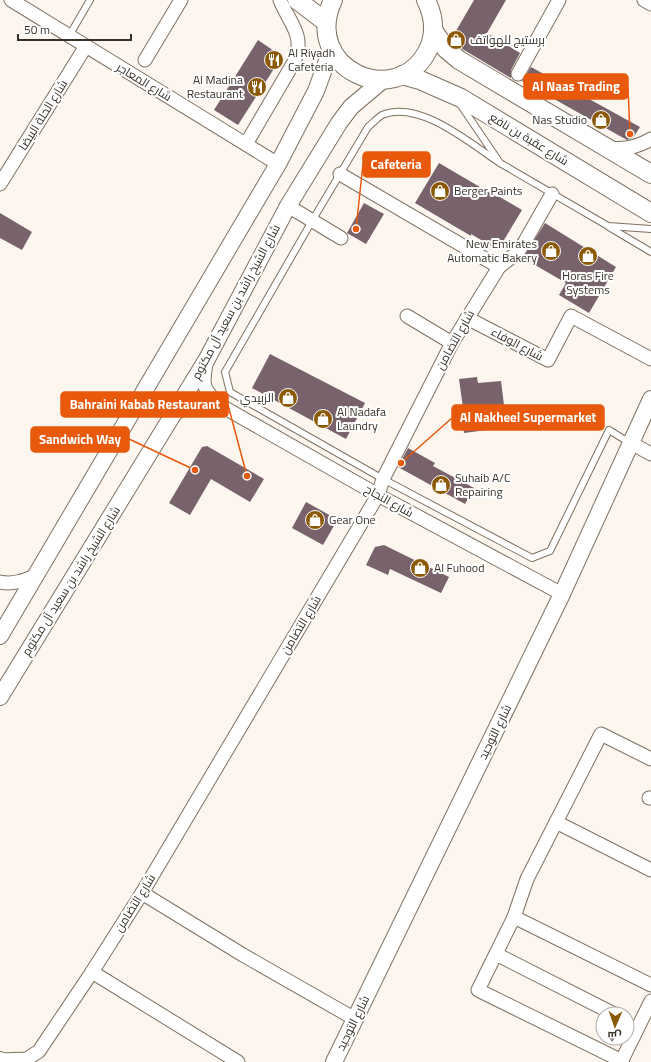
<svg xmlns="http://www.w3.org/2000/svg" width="651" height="1062" viewBox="0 0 651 1062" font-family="'Titillium Web',Cairo,sans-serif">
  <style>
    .building { fill: #78626c }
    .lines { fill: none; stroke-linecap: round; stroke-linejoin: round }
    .service-casing { stroke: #7f7160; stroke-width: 8 }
    .minor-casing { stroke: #7f7160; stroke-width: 15 }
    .tertiary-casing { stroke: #7f7160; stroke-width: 18 }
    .secondary-casing { stroke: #7f7160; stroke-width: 20 }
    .service { stroke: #fff; stroke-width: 6 }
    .minor { stroke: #fff; stroke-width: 13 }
    .tertiary { stroke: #fff; stroke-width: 16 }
    .secondary { stroke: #fff; stroke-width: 18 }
    .labels { text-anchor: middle; stroke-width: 4; stroke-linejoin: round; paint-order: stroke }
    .poi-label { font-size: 12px; fill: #373129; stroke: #fff; text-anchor: start }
    .street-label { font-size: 12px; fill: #373129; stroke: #fff }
    .leader { fill: none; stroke: #e8590c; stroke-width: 1.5 }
    .callout-dot { fill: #e8590c; stroke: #fff; stroke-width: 1.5 }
    .callout { fill: #e8590c; stroke: #e8590c; stroke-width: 1.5 }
    .callout-label { font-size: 13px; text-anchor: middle; font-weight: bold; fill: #fff }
  </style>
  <rect width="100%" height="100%" fill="#fdf6ef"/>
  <!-- building -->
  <g class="building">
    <polygon points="474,0 506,0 487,33 520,53 511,70 511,78 464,50 454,42 453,36"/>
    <polygon points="258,40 274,51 277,64 238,125 214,110"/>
    <polygon points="531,67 640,127 633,138 627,140 522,81"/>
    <polygon points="439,163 497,197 498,196 522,210 498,250 471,234 471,236 415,203"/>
    <polygon points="364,203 384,214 366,244 347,233"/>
    <polygon points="0,213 32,232 22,250 0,238"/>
    <polygon points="545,223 616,267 589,313 559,295 566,283 523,258"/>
    <polygon points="270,354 365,403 346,439 252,388"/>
    <polygon points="477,377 478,383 501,381 506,421 486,423 487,430 464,433 462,415 464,415 459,379"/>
    <polygon points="207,446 264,479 250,502 211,479 190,515 169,503 202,447"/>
    <polygon points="408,448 435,463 433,466 474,488 465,504 398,467"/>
    <polygon points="306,502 333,517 335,524 323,545 292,528"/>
    <polygon points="384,545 449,577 441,593 390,569 388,575 366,565 375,547"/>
  </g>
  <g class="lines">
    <defs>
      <g id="service">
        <polyline points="69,36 90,0"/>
        <polyline points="460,104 500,163 608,226 651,229"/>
        <path d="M 500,163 C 471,144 419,99 382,115 C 377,118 372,124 368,127 L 312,221 L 225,372 L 230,392 L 383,479 L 532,558 L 550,551 L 609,430 L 630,443"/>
        <polyline points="609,227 651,252"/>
      </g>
      <g id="minor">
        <polyline points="11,0 278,164"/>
        <polyline points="644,0 651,4"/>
        <polyline points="145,60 181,0"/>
        <polyline points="518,74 559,0"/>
        <path d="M 246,144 L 294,62 C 306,35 289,23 280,0"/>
        <path d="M 609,148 C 624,150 638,147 651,139"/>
        <polyline points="340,174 499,267"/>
        <polyline points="0,184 86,46"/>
        <polyline points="288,206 341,238"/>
        <polyline points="407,316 452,343"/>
        <polyline points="467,318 548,360 571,316 651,359"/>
        <path d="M 206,364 C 202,386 203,388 218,404 L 378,495 L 562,594"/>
        <polyline points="174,414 189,407 205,402 218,404"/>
        <polyline points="631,443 651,454"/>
        <path d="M 0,582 C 14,585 25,580 37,575"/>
        <polyline points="649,798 651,798"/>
        <polyline points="556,822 651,870"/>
        <polyline points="142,893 243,955 355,1019"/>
        <polyline points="514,917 651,985"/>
        <polyline points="496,954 614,1014"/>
        <polyline points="92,972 238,1062"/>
        <polyline points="1,1060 27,1059 39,1051 92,972 142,893 378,495 383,479 452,343 499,267 518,252 524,243 552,194"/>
        <polyline points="622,1061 478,990 514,917 527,879 601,734 651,759"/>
        <polyline points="621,1062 651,1001"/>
      </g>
      <g id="tertiary">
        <polyline points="0,636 278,164 316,91 331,50"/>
        <polyline points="0,697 207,359 288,206 339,123 351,107 383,80"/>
        <polyline points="0,1060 4,1062"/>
        <polyline points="334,1062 562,594 651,399"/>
      </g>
      <g id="secondary">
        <polyline points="297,0 326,22"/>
        <path d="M 333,0 C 301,68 396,112 428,50 C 436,33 434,16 426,0"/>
        <polyline points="433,30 446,49 459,60 651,174"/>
        <polyline points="402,75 420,80 461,98 651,213"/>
      </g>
    </defs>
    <!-- service casing -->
    <use href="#service" class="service-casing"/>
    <!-- minor casing -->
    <use href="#minor" class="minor-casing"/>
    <!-- tertiary casing -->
    <use href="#tertiary" class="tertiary-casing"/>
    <!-- secondary casing -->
    <use href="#secondary" class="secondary-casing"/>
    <!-- service -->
    <use href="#service" class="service"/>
    <!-- minor -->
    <use href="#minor" class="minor"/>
    <!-- tertiary -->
    <use href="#tertiary" class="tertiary"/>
    <!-- secondary -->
    <use href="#secondary" class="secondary"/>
  </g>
  <!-- icons -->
  <defs>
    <symbol id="shop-disc" viewBox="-11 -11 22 22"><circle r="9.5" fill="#8b5804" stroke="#fff"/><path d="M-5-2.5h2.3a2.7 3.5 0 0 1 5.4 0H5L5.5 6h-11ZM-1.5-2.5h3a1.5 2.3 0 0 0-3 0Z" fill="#fff"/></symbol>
    <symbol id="restaurant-disc" viewBox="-11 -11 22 22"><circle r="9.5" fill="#8b5804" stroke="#fff"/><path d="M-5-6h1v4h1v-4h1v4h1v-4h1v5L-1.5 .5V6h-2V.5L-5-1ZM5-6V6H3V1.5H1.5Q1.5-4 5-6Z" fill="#fff"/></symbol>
  </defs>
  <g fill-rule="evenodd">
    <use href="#shop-disc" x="445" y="29" width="22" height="22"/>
    <use href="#restaurant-disc" x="263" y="49" width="22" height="22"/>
    <use href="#restaurant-disc" x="246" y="76" width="22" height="22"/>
    <use href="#shop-disc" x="590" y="109" width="22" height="22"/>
    <use href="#shop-disc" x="429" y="180" width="22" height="22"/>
    <use href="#shop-disc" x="540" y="240" width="22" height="22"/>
    <use href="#shop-disc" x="577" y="245" width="22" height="22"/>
    <use href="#shop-disc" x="277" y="387" width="22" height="22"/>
    <use href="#shop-disc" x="312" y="408" width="22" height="22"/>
    <use href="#shop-disc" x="430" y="474" width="22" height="22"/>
    <use href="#shop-disc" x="304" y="509" width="22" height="22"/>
    <use href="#shop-disc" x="409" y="557" width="22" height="22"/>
  </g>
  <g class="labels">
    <!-- poi labels -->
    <g class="poi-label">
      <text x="470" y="44">برستيج للهواتف</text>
      <text x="288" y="57">Al Riyadh<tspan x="288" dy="14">Cafeteria</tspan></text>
      <text x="243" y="84" text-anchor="end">Al Madina<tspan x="243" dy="14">Restaurant</tspan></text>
      <text x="587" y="124" text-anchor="end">Nas Studio</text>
      <text x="454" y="195">Berger Paints</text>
      <text x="537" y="248" text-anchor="end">New Emirates<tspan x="537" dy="14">Automatic Bakery</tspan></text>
      <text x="588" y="280" text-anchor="middle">Horas Fire<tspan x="588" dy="14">Systems</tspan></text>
      <text x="274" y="402" text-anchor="end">الزبيدي</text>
      <text x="337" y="416">Al Nadafa<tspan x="337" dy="14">Laundry</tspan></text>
      <text x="455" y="482">Suhaib A/C<tspan x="455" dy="14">Repairing</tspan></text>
      <text x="329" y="524">Gear One</text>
      <text x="434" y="572">Al Fuhood</text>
    </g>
    <!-- street labels -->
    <g class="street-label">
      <text transform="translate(144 82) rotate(31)" y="4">شارع المعاجر</text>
      <text transform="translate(43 115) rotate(-58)" y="4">شارع الحلة البيضا</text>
      <text transform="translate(529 139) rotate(31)" y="4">شارع عقبة بن نافع</text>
      <text transform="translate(236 302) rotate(-62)" y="4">شارع الشيخ راشد بن سعيد آل مكتوم</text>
      <text transform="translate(455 340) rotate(-61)" y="4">شارع التضامن</text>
      <text transform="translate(517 344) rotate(28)" y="4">شارع الوفاء</text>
      <text transform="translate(389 501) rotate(29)" y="4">شارع النجاح</text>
      <text transform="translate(71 581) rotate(-58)" y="4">شارع الشيخ راشد بن سعيد آل مكتوم</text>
      <text transform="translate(301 625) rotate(-59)" y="4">شارع التضامن</text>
      <text transform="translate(495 732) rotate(-64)" y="4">شارع التوحيد</text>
      <text transform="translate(135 903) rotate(-58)" y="4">شارع التضامن</text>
      <text transform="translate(353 1023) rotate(-64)" y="4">شارع التوحيد</text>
    </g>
  </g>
  <!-- callouts -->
  <path class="leader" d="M630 134L628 87M356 229L363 164M247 476L228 405M401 463L452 418M195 470L129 439"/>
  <g class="callout-dot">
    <circle cx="630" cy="134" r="4"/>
    <circle cx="356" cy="229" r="4"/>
    <circle cx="247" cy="476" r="4"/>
    <circle cx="401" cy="463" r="4"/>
    <circle cx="195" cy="470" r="4"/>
  </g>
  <g class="callout">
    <rect x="524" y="74" width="104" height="25" rx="4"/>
    <rect x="363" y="152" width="67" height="25" rx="4"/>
    <rect x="61" y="392" width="167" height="25" rx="4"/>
    <rect x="452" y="405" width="152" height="25" rx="4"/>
    <rect x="31" y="427" width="98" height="25" rx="4"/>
  </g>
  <g class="callout-label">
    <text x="576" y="91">Al Naas Trading</text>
    <text x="396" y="169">Cafeteria</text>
    <text x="145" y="409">Bahraini Kabab Restaurant</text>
    <text x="528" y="422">Al Nakheel Supermarket</text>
    <text x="80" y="444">Sandwich Way</text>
  </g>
  <!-- north arrow -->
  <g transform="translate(615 1026) rotate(182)"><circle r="19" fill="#ffffff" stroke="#afada9"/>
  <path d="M0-3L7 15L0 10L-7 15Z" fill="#8b5804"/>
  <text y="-6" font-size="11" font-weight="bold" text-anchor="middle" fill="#373129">ش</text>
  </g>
  <!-- scale -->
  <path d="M18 34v6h113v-6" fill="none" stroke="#373129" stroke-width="2"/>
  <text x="24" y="34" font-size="12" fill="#373129" stroke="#ffffff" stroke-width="3" paint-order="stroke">50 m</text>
</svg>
